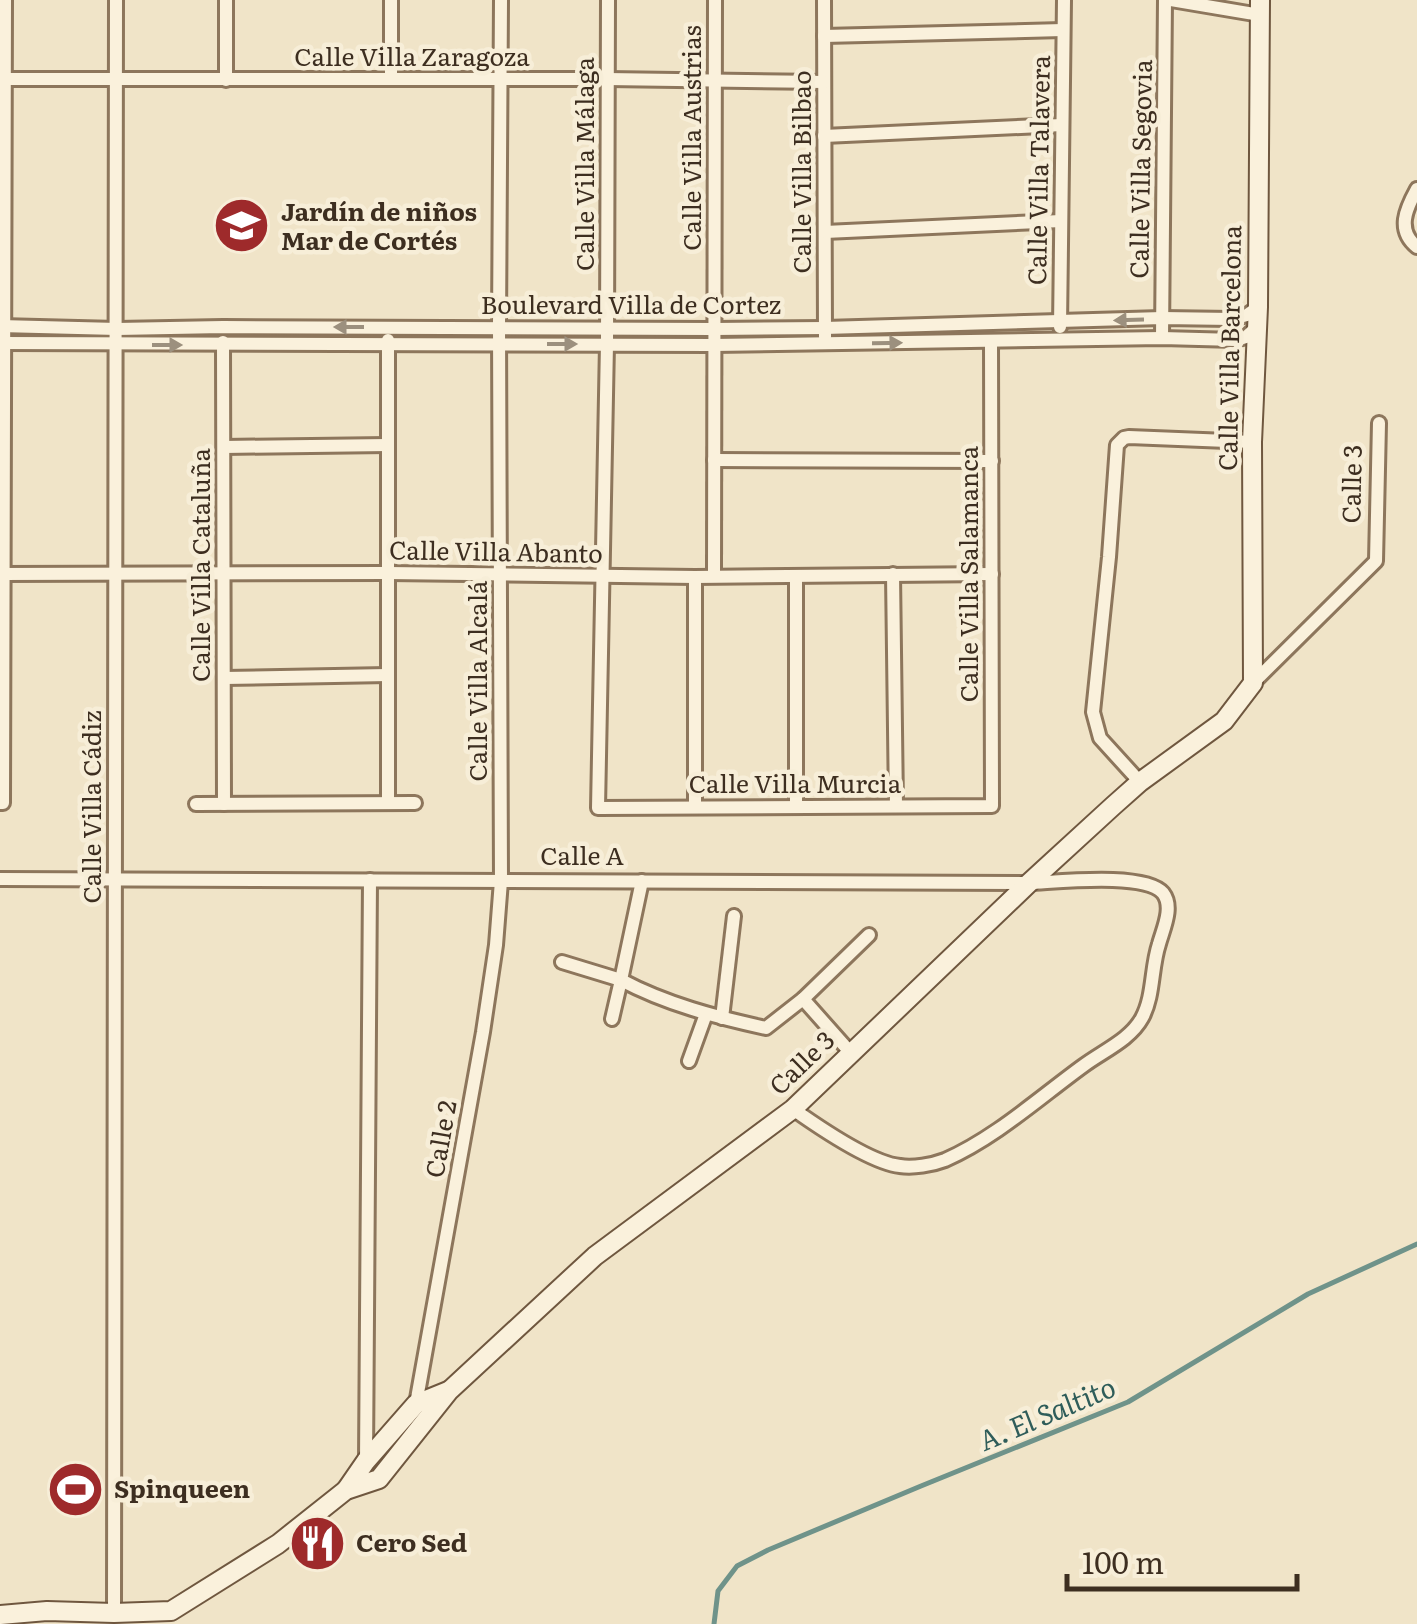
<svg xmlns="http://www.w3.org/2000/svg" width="1417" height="1624" viewBox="0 0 1417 1624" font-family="Literata,serif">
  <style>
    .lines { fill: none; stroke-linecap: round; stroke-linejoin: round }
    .stream { stroke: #6f938a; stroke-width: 5 }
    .street-casing { stroke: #8d765c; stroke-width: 18 }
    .secondary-casing { stroke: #6f573f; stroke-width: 22 }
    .street { stroke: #faf1dc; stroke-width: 12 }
    .secondary { stroke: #faf1dc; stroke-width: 18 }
    .oneway { fill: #9c907e }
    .labels { text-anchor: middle; stroke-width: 9; stroke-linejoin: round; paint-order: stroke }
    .street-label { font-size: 25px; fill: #3d2e20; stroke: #f7eed8 }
    .poi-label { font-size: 25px; font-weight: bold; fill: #3d2e20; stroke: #f7eed8; text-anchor: start }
    .water-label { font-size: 28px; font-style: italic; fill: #2f5d5a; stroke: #f7eed8 }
  </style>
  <rect width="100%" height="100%" fill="#f0e4c8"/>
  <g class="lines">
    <!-- stream -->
    <polyline class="stream" points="714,1624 718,1591 737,1566 768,1550 921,1486 1128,1402 1308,1294 1417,1244"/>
    <defs>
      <g id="street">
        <polyline points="226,0 226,80"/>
        <polyline points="391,0 391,79"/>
        <polyline points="608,0 607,344 598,808 992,806 991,342"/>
        <polyline points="824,0 825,337"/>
        <polyline points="1171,0 1260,15"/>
        <polyline points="824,36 1063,30"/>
        <polyline points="0,79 607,79 824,82"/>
        <polyline points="824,136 1062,125"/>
        <path d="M 1417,189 C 1406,209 1396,230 1417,247"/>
        <polyline points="825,232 1061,221"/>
        <polyline points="0,326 117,329 223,327 714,329 825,328 1162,318 1232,319 1247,315 1258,307"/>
        <polyline points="1060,327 1064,0"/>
        <polyline points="1162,338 1165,0"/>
        <polyline points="223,342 224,804"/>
        <polyline points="0,343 714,345 1162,338 1236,340 1246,337 1257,327"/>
        <polyline points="224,447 388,445"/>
        <polyline points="714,460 992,461"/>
        <polyline points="0,574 388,573 695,577 992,574"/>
        <polyline points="893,574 896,806"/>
        <polyline points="714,576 715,0"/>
        <polyline points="695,577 695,807"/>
        <polyline points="224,678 388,675"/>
        <polyline points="1253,683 1376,561 1379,423"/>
        <polyline points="1140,782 1100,738 1093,712 1109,557 1117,445 1124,438 1129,437 1252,442"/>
        <polyline points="0,803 3,803 5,0"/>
        <polyline points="388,803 388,340"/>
        <polyline points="196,804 415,803"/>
        <polyline points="796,807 796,576"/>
        <path d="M 0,879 L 1029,883 C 1057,882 1145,872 1163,893 C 1174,907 1163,929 1159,944 C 1151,968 1154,996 1142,1018 C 1130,1040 1103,1051 1083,1066 C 1039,1098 995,1138 945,1160 C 932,1165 913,1168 900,1166 C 871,1163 817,1126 793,1109"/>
        <path d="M 642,881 L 621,980 C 666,1004 716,1017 766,1028 L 803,999 L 869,935"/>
        <polyline points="562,962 621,980 612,1019"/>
        <polyline points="803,999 850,1052"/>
        <polyline points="722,1018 734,916"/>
        <polyline points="689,1061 706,1014"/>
        <polyline points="416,1404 483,1032 496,945 501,881 499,326 501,0"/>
        <polyline points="366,1461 370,880"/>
        <polyline points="114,1613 116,0"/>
      </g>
      <g id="secondary">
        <polyline points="346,1490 366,1461 416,1404 448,1391"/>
        <polyline points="0,1615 47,1611 114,1613 171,1611 278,1544 346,1490 379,1479 449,1391 595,1256 793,1109 1029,883 1113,806 1140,782 1224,721 1253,683 1252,442 1258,307 1260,0"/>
      </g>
    </defs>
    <!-- street casing -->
    <use href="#street" class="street-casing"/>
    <!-- secondary casing -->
    <use href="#secondary" class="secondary-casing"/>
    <!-- street -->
    <use href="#street" class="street"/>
    <!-- secondary -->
    <use href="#secondary" class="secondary"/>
  </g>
  <!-- one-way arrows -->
  <defs><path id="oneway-solid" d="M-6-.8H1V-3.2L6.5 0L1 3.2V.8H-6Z" transform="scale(2.5)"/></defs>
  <g class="oneway">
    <use href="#oneway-solid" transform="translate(1129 320) rotate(178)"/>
    <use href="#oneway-solid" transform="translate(349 327) rotate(-180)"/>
    <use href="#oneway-solid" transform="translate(887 343) rotate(-1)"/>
    <use href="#oneway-solid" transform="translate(562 344)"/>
    <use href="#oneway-solid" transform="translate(167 345)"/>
  </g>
  <!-- icons -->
  <defs>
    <symbol id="school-disc" viewBox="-11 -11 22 22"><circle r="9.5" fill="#9e2a2b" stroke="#f7eed8"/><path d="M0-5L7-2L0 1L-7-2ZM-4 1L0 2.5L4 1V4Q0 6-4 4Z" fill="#fff"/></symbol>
    <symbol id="stadium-disc" viewBox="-11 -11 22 22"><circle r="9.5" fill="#9e2a2b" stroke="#f7eed8"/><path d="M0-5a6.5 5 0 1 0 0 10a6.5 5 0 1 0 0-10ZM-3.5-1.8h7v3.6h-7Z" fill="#fff"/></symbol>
    <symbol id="restaurant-disc" viewBox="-11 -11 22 22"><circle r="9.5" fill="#9e2a2b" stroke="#f7eed8"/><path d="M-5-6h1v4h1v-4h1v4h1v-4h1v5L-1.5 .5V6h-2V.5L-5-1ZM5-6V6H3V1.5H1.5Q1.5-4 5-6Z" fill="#fff"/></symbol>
  </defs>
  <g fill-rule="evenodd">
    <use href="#school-disc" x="210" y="194" width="63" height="63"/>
    <use href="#stadium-disc" x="44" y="1458" width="63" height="63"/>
    <use href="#restaurant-disc" x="286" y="1512" width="63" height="63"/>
  </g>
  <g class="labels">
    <!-- street labels -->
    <g class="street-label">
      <text x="412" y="66">Calle Villa Zaragoza</text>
      <text transform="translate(692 138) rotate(-90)" y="9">Calle Villa Austrias</text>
      <text transform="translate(585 164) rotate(-90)" y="9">Calle Villa Málaga</text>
      <text transform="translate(1141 169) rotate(-89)" y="9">Calle Villa Segovia</text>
      <text transform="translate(1039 170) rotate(-89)" y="9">Calle Villa Talavera</text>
      <text transform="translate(802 172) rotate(-90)" y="9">Calle Villa Bilbao</text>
      <text x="631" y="314">Boulevard Villa de Cortez</text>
      <text transform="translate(1230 348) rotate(-89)" y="9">Calle Villa Barcelona</text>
      <text transform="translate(1352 484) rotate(-89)" y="9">Calle 3</text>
      <text transform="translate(496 552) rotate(1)" y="9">Calle Villa Abanto</text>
      <text transform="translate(201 565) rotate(-90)" y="9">Calle Villa Cataluña</text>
      <text transform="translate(969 574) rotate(-90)" y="9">Calle Villa Salamanca</text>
      <text transform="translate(478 681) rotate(-90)" y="9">Calle Villa Alcalá</text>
      <text x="795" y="793">Calle Villa Murcia</text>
      <text transform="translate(92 807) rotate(-90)" y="9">Calle Villa Cádiz</text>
      <text x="582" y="865">Calle A</text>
      <text transform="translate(802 1063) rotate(-44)" y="9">Calle 3</text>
      <text transform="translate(441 1139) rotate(-80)" y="9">Calle 2</text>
    </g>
    <!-- poi labels -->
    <g class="poi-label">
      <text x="281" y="221">Jardín de niños<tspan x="281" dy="29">Mar de Cortés</tspan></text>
      <text x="114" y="1498">Spinqueen</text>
      <text x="356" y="1552">Cero Sed</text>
    </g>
    <!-- water labels -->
    <g class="water-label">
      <text transform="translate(1047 1414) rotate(-23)" y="10">A. El Saltito</text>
    </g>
  </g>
  <!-- scale -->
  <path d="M1067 1574v15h230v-15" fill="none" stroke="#3d2e20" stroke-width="5"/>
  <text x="1082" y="1574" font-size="30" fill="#3d2e20" stroke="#f7eed8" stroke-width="8" paint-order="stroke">100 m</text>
</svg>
